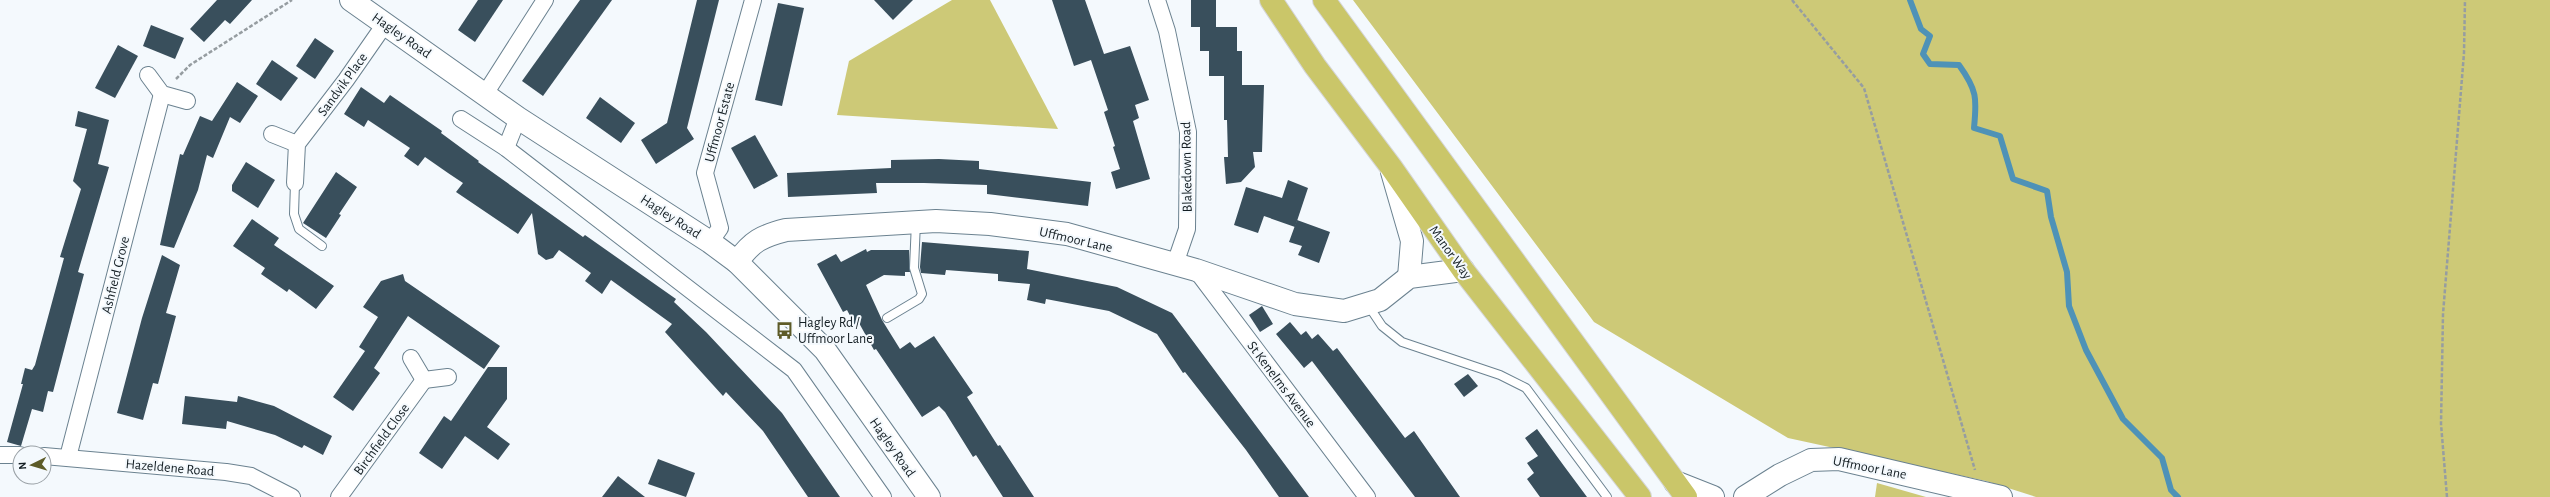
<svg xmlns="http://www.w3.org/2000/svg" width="2550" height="497" viewBox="0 0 2550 497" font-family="'Alegreya Sans',sans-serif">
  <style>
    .green { fill: #cdc977 }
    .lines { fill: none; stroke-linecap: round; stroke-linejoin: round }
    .stream { stroke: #4e92b7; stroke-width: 6 }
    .building { fill: #394f5c }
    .lane-casing { stroke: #6b8290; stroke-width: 10 }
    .street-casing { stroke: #6b8290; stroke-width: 18 }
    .secondary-casing { stroke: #6b8290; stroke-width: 24 }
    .highway-casing { stroke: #d5d6d7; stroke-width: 24 }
    .path { stroke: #969da1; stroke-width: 2.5; stroke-dasharray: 4 2; stroke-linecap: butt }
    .lane { stroke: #fff; stroke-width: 8 }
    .street { stroke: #fff; stroke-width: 16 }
    .secondary { stroke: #fff; stroke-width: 22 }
    .highway { stroke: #cac669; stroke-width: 22 }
    .labels { text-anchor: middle; stroke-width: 4; stroke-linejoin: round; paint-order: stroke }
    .street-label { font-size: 14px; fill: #141e23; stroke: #f4f9fd }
    .poi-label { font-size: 14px; fill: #141e23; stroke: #f4f9fd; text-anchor: start }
  </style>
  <rect width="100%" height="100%" fill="#f4f9fd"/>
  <!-- green -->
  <g class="green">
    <polygon points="952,0 990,0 1058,129 837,115 849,61"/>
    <polygon points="1353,0 2550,0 2550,497 2036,497 1986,481 1788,438 1594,322"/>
    <polygon points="1877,483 1926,497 1875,497"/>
  </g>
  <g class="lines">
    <!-- stream -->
    <path class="stream" d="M 1910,0 L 1921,29 L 1930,36 L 1923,54 L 1930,64 L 1959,65 C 1977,90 1977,98 1974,128 L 2000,136 L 2013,179 L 2047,191 L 2051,217 L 2067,272 L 2069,306 L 2086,350 L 2123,419 L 2162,458 L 2171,490 L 2178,497"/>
  </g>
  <!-- building -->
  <g class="building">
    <polygon points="217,0 252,0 230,24 225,20 204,42 190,29"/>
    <polygon points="478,0 503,0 475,42 458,30"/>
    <polygon points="580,0 612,0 543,96 522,81"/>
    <polygon points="697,0 719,0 687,128 694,139 656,164 641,140 667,123"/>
    <polygon points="874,0 913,0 893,20"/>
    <polygon points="1052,0 1085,0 1104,54 1130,46 1149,100 1135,105 1139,118 1133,121 1150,179 1116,189 1111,172 1120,169 1113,147 1115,146 1104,112 1108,110 1091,60 1074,66"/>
    <polygon points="1191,0 1216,0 1216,27 1237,27 1237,51 1242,51 1242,85 1264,85 1262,152 1253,152 1255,167 1241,182 1226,184 1224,157 1228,157 1227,120 1224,120 1224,76 1209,76 1209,51 1200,51 1200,27 1191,27"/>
    <polygon points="778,3 804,8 782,106 755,100"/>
    <polygon points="151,25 184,38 175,59 143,46"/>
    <polygon points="315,38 334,51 315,79 296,66"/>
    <polygon points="118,45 138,56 115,98 95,88"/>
    <polygon points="272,60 298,78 281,101 256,84"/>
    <polygon points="237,82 258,96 240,123 230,117 213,158 207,155 198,190 174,248 160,245 180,154 183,155 200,116 212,121"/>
    <polygon points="361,87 384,103 390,95 442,131 441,133 479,161 478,162 583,237 585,235 676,299 674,302 706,332 782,413 840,497 808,497 763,431 726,392 723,396 665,332 672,324 611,280 602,294 585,281 591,273 559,250 553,258 546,260 538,254 532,213 518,234 456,192 463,183 448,173 425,157 418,166 404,156 410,148 368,120 364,127 344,114"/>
    <polygon points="600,97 635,123 621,143 586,118"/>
    <polygon points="78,111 109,120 98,164 109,167 78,272 84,274 53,392 48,391 43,412 32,409 21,446 7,442 23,384 21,384 25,368 32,370 35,365 64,258 60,257 81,189 73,181 87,129 75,126"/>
    <polygon points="755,135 778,176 754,189 731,148"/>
    <polygon points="939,159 979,161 979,169 1091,182 1088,206 987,194 987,185 924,183 876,183 877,193 788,197 787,173 891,168 891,160"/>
    <polygon points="246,162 275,180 258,208 232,191 232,185"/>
    <polygon points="336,172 357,187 339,214 341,215 326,238 303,223"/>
    <polygon points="1288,180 1308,188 1295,227 1264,216 1258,233 1234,225 1246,187 1282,198"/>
    <polygon points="252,219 279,238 274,245 334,286 316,309 289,289 287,292 261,274 265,268 233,246"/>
    <polygon points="1297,220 1330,232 1319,263 1298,255 1302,246 1289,242"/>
    <polygon points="922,242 1029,251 1027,269 1117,287 1172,313 1309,497 1279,497 1246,450 1185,372 1183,373 1157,334 1109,311 1046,299 1045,304 1027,300 1030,284 998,281 998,274 946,270 945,275 921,273 920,267"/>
    <polygon points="866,249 867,252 871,250 909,250 910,272 905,272 905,276 884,275 866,285 882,320 900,349 910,342 915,348 934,336 973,393 967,397 998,446 1000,445 1034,497 1003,497 976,455 973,457 945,412 939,406 922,417 876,349 874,350 859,323 855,325 847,310 843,312 817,264 836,254 841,262"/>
    <polygon points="162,255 180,265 166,313 176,316 158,384 153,383 143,420 117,413 142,318"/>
    <polygon points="403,274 405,281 500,346 484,369 408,316 374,368 380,373 353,411 333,397 365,351 359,347 378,317 363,307 381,281"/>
    <polygon points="1262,306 1273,324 1260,332 1249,315"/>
    <polygon points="1290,322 1301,335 1306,331 1312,339 1318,334 1333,351 1337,348 1405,438 1414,431 1460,497 1415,497 1312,361 1304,368 1276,334"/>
    <polygon points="488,367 507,367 507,399 487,427 510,444 498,460 465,436 442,469 419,453 444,416 451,421"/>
    <polygon points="1468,374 1478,386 1464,397 1454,384"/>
    <polygon points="185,396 237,402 238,396 274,406 332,436 323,455 304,445 302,448 275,435 227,421 226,429 182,424"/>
    <polygon points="1537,429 1564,466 1587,497 1540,497 1527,479 1534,473 1527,463 1538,456 1525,438"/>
    <polygon points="658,459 695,473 686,497 648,484"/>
    <polygon points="618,476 645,497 602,497"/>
  </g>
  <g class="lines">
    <defs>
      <g id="lane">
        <polyline points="295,183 294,214 299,229 322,246"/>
        <polyline points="1368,305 1382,326 1402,342 1500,375 1526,388 1607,497"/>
        <polyline points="887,318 919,299 922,294 914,268 916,222"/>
      </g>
      <g id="street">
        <polyline points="1157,0 1167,31 1188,132 1187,229 1175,264"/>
        <polyline points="148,75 162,94 187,101"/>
        <polyline points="485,94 545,0"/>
        <polyline points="461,119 506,148 794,370 883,497"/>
        <polyline points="272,134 297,144"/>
        <polyline points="506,148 518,118"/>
        <polyline points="295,183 297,144 346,80 385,24"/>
        <polyline points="710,242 720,228 705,173 753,0"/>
        <polyline points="1196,270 1367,497"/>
        <polyline points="411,358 424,380 448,377"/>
        <polyline points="0,455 20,455"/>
        <polyline points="44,456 226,472 251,476 292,497"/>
        <polyline points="68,457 162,94"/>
        <polyline points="339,497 424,380"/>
      </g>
      <g id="secondary">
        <polyline points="351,0 518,118 710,242 737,262 825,350 929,497"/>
        <polyline points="1392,172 1412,241 1409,277"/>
        <path d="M 737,262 C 752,241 762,236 786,230 L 936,221 L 990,224 L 1067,234 L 1196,270 L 1295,304 L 1344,311 L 1380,300 L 1409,277 L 1463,270"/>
        <polyline points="1675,482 1713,497"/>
        <polyline points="1745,497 1780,475 1811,460 1839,459 2001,497"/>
      </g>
      <g id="highway">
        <polyline points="1271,0 1315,66 1391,167 1463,270 1640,497"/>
        <polyline points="1324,0 1686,497"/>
      </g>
    </defs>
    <!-- lane casing -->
    <use href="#lane" class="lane-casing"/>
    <!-- street casing -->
    <use href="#street" class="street-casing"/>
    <!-- secondary casing -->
    <use href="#secondary" class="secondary-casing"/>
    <!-- highway casing -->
    <use href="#highway" class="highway-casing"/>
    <!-- path -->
    <g class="path">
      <polyline points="1792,0 1864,88 1975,470"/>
      <polyline points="176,79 190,65 292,0"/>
      <polyline points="2447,497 2441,424 2443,314 2464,53 2465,0"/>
    </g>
    <!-- lane -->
    <use href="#lane" class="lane"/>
    <!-- street -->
    <use href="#street" class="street"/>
    <!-- secondary -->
    <use href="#secondary" class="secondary"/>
    <!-- highway -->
    <use href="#highway" class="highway"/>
  </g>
  <!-- icons -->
  <defs>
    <symbol id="bus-bare" viewBox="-9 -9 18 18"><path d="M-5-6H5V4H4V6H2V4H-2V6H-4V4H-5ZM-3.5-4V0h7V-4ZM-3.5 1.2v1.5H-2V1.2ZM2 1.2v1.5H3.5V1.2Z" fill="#5d5b28" stroke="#f4f9fd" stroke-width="2.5" paint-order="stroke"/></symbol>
  </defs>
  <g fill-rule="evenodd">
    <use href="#bus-bare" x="772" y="318" width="25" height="25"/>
  </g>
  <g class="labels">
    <!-- street labels -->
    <g class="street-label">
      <text transform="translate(402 35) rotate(35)" y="5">Hagley Road</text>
      <text transform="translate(342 84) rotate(-54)" y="5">Sandvik Place</text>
      <text transform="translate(719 122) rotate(-75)" y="5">Uffmoor Estate</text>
      <text transform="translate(1186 167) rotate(-91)" y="5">Blakedown Road</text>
      <text transform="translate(671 216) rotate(33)" y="5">Hagley Road</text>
      <text transform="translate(1076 239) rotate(13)" y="5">Uffmoor Lane</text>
      <text transform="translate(1451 252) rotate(54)" y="5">Manor Way</text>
      <text transform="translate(115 275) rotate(-76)" y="5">Ashfield Grove</text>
      <text transform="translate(1282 384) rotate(53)" y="5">St Kenelms Avenue</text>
      <text transform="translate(381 439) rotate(-54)" y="5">Birchfield Close</text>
      <text transform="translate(893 447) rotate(55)" y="5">Hagley Road</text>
      <text transform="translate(170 467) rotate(5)" y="5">Hazeldene Road</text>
      <text transform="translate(1870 467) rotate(11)" y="5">Uffmoor Lane</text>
    </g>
    <!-- poi labels -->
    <g class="poi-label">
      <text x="798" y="327">Hagley Rd /<tspan x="798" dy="16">Uffmoor Lane</tspan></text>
    </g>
  </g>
  <!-- north arrow -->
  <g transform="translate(32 465) rotate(265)"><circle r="19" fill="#f4f9fd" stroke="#9aa1a6"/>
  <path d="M0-3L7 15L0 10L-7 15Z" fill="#5d5b28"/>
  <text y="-6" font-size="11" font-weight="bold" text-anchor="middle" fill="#141e23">N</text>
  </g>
</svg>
